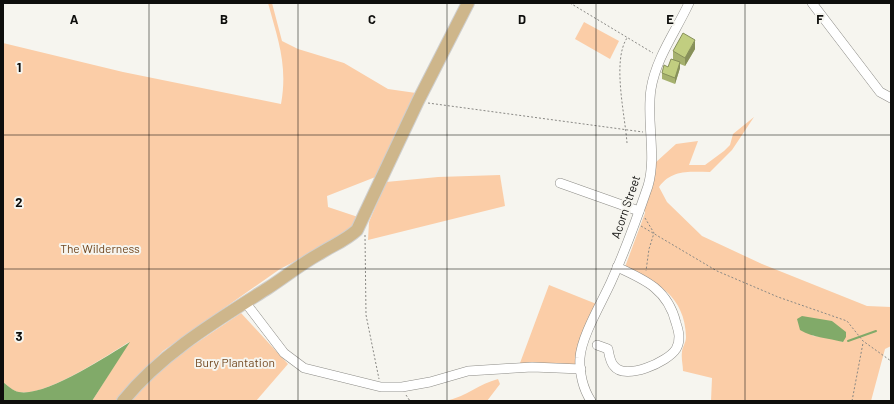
<svg xmlns="http://www.w3.org/2000/svg" width="894" height="404" viewBox="0 0 894 404" font-family="Barlow,sans-serif">
  <style>
    .green { fill: #fbcda7; fill-rule: evenodd }
    .water { fill: #81aa69 }
    .lines { fill: none; stroke-linecap: round; stroke-linejoin: round }
    .stream { stroke: #81aa69; stroke-width: 2 }
    .minor-casing { stroke: #8d8c87; stroke-width: 10 }
    .major-casing { stroke: #cfcfce; stroke-width: 14 }
    .path { stroke: #898884; stroke-width: 1; stroke-dasharray: 2 2; stroke-linecap: butt }
    .minor { stroke: #fff; stroke-width: 9 }
    .major { stroke: #ceb68b; stroke-width: 12 }
    .wall { fill: #a6b16e }
    .shaded-wall { fill: #87905a }
    .building { fill: #c1ce80; stroke: #87905a }
    .grid { fill: none; stroke: #0e0e0c; stroke-width: 1; stroke-opacity: 0.55 }
    .labels { text-anchor: middle; stroke-width: 4; stroke-linejoin: round; paint-order: stroke }
    .street-label { font-size: 12px; fill: #0e0e0c; stroke: #f6f5ef }
    .park-label { font-size: 12px; fill: #724820; stroke: #f6f5ef }
    .grid-label { font-size: 13px; text-anchor: middle; font-weight: bold; fill: #0e0e0c; stroke: #f6f5ef; stroke-width: 4; stroke-linejoin: round; paint-order: stroke }
  </style>
  <rect width="100%" height="100%" fill="#f6f5ef"/>
  <!-- green -->
  <g class="green">
    <path d="M 268,3 L 272,3 L 282,41 L 298,49 L 344,63 L 388,89 L 416,93 L 378,176 L 327,196 L 328,207 L 364,219 L 354,231 L 280,269 L 163,351 L 115,401 L 92,401 L 129,342 C 106,356 44,398 18,392 C 13,391 7,385 3,382 L 3,43 L 123,72 L 281,104 C 288,65 278,40 268,3 Z"/>
    <polygon points="584,22 619,41 610,59 575,39"/>
    <path d="M 754,117 L 732,150 L 710,172 C 690,172 672,169 659,187 L 667,202 L 702,236 L 762,264 L 867,306 L 891,307 L 891,346 L 885,349 L 871,401 L 711,401 L 712,378 L 683,371 C 683,365 681,358 682,352 C 682,347 686,343 686,337 C 685,296 657,282 625,267 L 645,213 L 644,205 L 655,163 L 676,144 L 698,141 L 689,165 L 705,165 L 724,151 L 730,145 L 733,134 ZM 832,321 L 843,342 L 828,337 L 812,336 Z"/>
    <polygon points="500,175 505,206 368,240 369,222 386,182 438,177"/>
    <polygon points="549,285 599,305 581,353 582,371 520,363"/>
    <polygon points="241,313 288,364 256,401 129,401 168,362"/>
    <path d="M 498,379 L 500,384 L 487,401 L 446,401 C 467,396 479,384 498,379 Z"/>
  </g>
  <!-- water -->
  <g class="water">
    <path d="M 802,316 L 832,321 L 846,332 L 846,337 L 843,342 C 828,338 814,338 800,330 L 797,319 Z"/>
    <path d="M 130,342 L 92,401 L 3,401 L 3,382 C 7,385 13,391 19,392 C 45,397 107,356 130,342 Z"/>
  </g>
  <g class="lines">
    <!-- stream -->
    <polyline class="stream" points="848,341 876,331"/>
    <defs>
      <g id="minor">
        <polyline points="812,3 880,92 891,98"/>
        <polyline points="560,183 639,211"/>
        <polyline points="245,302 284,353 304,368 381,387 402,387 430,382 468,371 532,367 581,369"/>
        <path d="M 597,345 L 608,349 C 609,354 610,362 614,366 C 625,381 668,362 676,349 C 681,340 679,332 676,323 C 668,290 646,280 617,267"/>
        <path d="M 591,401 C 583,389 579,372 580,358 C 581,337 602,302 611,282 C 625,251 637,218 648,186 C 657,155 646,121 651,89 C 656,58 676,31 689,3"/>
      </g>
      <path id="major" d="M 123,401 C 162,353 216,321 268,288 C 285,277 301,264 319,254 C 333,245 345,241 357,230 L 418,101 L 468,3"/>
    </defs>
    <!-- minor casing -->
    <use href="#minor" class="minor-casing"/>
    <!-- major casing -->
    <use href="#major" class="major-casing"/>
    <!-- path -->
    <g class="path">
      <polyline points="570,3 653,53"/>
      <polyline points="428,103 643,132"/>
      <path d="M 627,143 C 625,115 612,61 627,38"/>
      <polyline points="645,218 654,233 649,249 646,271"/>
      <polyline points="641,226 717,271 778,297 847,321 863,341 891,361"/>
      <polyline points="365,235 366,315 379,379"/>
      <polyline points="406,395 410,401"/>
      <polyline points="852,401 863,343"/>
    </g>
    <!-- minor -->
    <use href="#minor" class="minor"/>
    <!-- major -->
    <use href="#major" class="major"/>
  </g>
  <!-- wall -->
  <polygon class="wall" points="695,49 685,66 680,64 680,68 675,84 662,79 662,73 668,67 673,59 673,51"/>
  <!-- shaded-wall -->
  <g class="shaded-wall">
    <polygon points="695,40 695,49 685,66 685,58"/>
    <polygon points="680,62 680,68 675,84 675,78"/>
  </g>
  <!-- building -->
  <g class="building">
    <polygon points="683,33 695,40 685,58 673,51"/>
    <polygon points="671,59 680,62 675,78 662,73 664,65 668,67"/>
  </g>
  <!-- grid -->
  <path class="grid" d="M 149,3 L 149,401M 298,3 L 298,401M 447,3 L 447,401M 596,3 L 596,401M 745,3 L 745,401M 3,135 L 891,135M 3,269 L 891,269"/>
  <g class="labels">
    <!-- street labels -->
    <g class="street-label">
      <text transform="translate(626 207) rotate(-71)" y="4">Acorn Street</text>
    </g>
    <!-- park labels -->
    <g class="park-label">
      <text x="100" y="253">The Wilderness</text>
      <text x="235" y="367">Bury Plantation</text>
    </g>
  </g>
  <g class="grid-label">
    <text x="74" y="24">A</text>
    <text x="224" y="24">B</text>
    <text x="372" y="24">C</text>
    <text x="522" y="24">D</text>
    <text x="670" y="24">E</text>
    <text x="820" y="24">F</text>
    <text x="19" y="72">1</text>
    <text x="19" y="207">2</text>
    <text x="19" y="341">3</text>
  </g>
  <!-- border -->
  <rect width="894" height="404" fill="none" stroke="#0e0e0c" stroke-width="8"/>
</svg>
